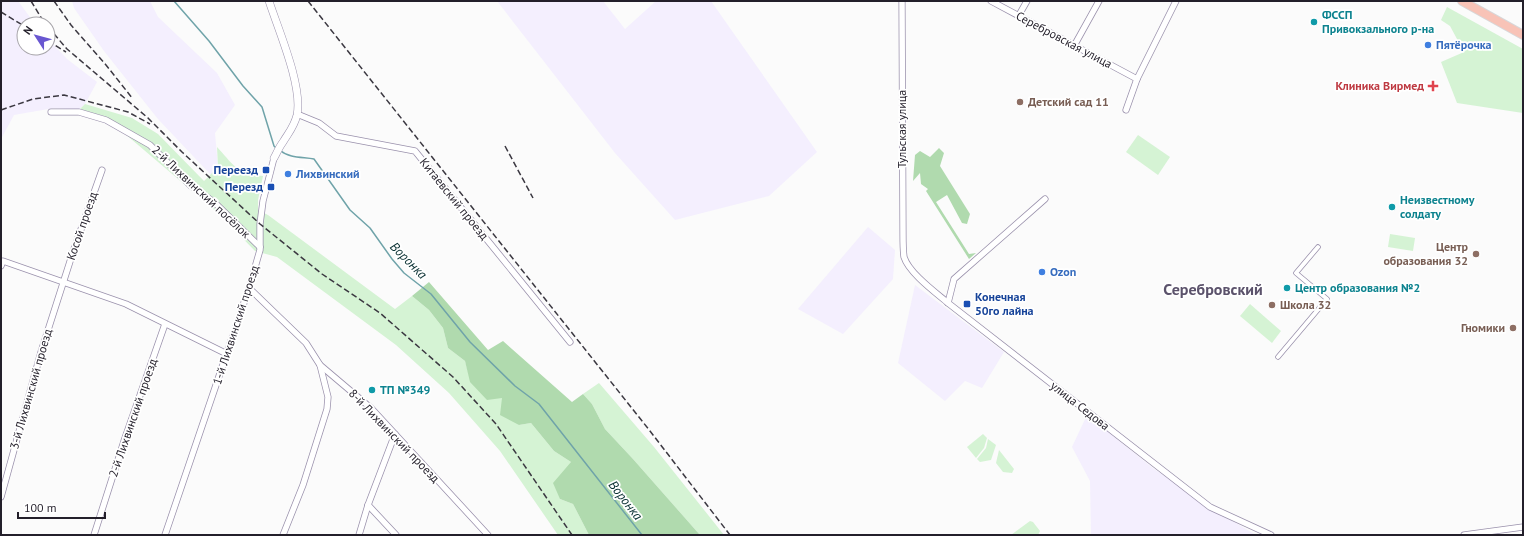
<svg xmlns="http://www.w3.org/2000/svg" width="1524" height="536" viewBox="0 0 1524 536" font-family="'PT Sans',sans-serif">
  <style>
    .built { fill: #f4effe }
    .green { fill: #d5f3d4 }
    .forest { fill: #b0daae }
    .lines { fill: none; stroke-linecap: round; stroke-linejoin: round }
    .stream { stroke: #6fa3a9; stroke-width: 1.5 }
    .pedestrian-casing { stroke: #9a91ac; stroke-width: 5.5 }
    .minor-casing { stroke: #9a91ac; stroke-width: 7 }
    .tertiary-casing { stroke: #9a91ac; stroke-width: 8 }
    .primary-casing { stroke: #d7d7d9; stroke-width: 10 }
    .pedestrian { stroke: #fff; stroke-width: 4 }
    .minor { stroke: #fff; stroke-width: 5.5 }
    .tertiary { stroke: #fff; stroke-width: 7 }
    .primary { stroke: #f8c3b7; stroke-width: 8 }
    .rail { stroke: #3b3841; stroke-width: 1.5; stroke-dasharray: 6 3; stroke-linecap: butt }
    .culture-dot { fill: #0f9aa8; stroke: #fff; stroke-width: 1.5 }
    .shop-dot { fill: #3f7fe0; stroke: #fff; stroke-width: 1.5 }
    .health-dot { fill: #e0444e; stroke: #fff; stroke-width: 1.5 }
    .education-dot { fill: #8d6e63; stroke: #fff; stroke-width: 1.5 }
    .transit-dot { fill: #1a4fb4; stroke: #fff; stroke-width: 1.5 }
    .labels { text-anchor: middle; stroke-width: 3.5; stroke-linejoin: round; paint-order: stroke }
    .culture-label { font-size: 12px; font-weight: bold; fill: #0d838f; stroke: #fff; text-anchor: start }
    .street-label { font-size: 12px; fill: #231f2a; stroke: #fff }
    .shop-label { font-size: 12px; font-weight: bold; fill: #366cbe; stroke: #fff; text-anchor: start }
    .health-label { font-size: 12px; font-weight: bold; fill: #be3a42; stroke: #fff; text-anchor: end }
    .education-label { font-size: 12px; font-weight: bold; fill: #785e54; stroke: #fff; text-anchor: start }
    .transit-label { font-size: 12px; font-weight: bold; fill: #164399; stroke: #fff; text-anchor: end }
    .water-label { font-size: 13px; font-style: italic; fill: #082f31; stroke: #fff }
    .district-label { font-size: 16px; font-weight: bold; fill: #5b526b; stroke: #fff }
  </style>
  <rect width="100%" height="100%" fill="#fbfbfb"/>
  <!-- built -->
  <g class="built">
    <polygon points="1,1 18,1 35,24 24,24 24,48 48,48 48,39 67,59 97,82 85,104 79,110 54,108 14,115 1,139"/>
    <polygon points="72,1 150,1 158,17 217,73 235,105 215,133 218,167 211,175 158,119 104,51 74,8"/>
    <polygon points="497,1 603,1 625,29 656,1 711,1 817,152 769,196 675,220 615,153"/>
    <polygon points="868,227 895,250 893,279 843,334 798,309"/>
    <polygon points="915,285 1004,352 982,388 965,381 945,401 898,363"/>
    <polygon points="1087,415 1154,469 1231,520 1256,535 1091,535 1090,481 1072,447"/>
  </g>
  <!-- green -->
  <g class="green">
    <polygon points="1447,7 1523,49 1523,113 1457,103 1441,62 1464,52 1450,26 1441,20"/>
    <path d="M 85,104 L 132,118 L 158,134 L 204,181 L 218,167 L 217,147 C 234,165 236,174 263,176 L 258,200 L 258,210 L 268,215 L 395,309 L 412,296 L 429,310 L 443,328 L 448,348 L 465,361 L 471,382 L 502,398 L 519,425 L 531,423 L 554,451 L 571,462 L 560,499 L 573,504 L 589,535 L 558,535 L 500,451 L 449,393 L 396,345 L 277,257 L 255,251 L 218,213 L 104,116 L 79,110 Z"/>
    <polygon points="1138,135 1170,157 1158,175 1126,152"/>
    <polygon points="1390,234 1415,238 1413,251 1388,247"/>
    <polygon points="1250,304 1281,331 1272,343 1240,316"/>
    <polygon points="599,383 654,447 724,535 700,535 633,459 605,429 592,404 583,394"/>
    <polygon points="983,434 987,438 984,448 976,458 967,447"/>
    <polygon points="988,439 996,445 991,460 980,462 977,459 986,448"/>
    <polygon points="999,450 1014,469 1012,473 1003,472 996,463"/>
    <polygon points="1030,521 1033,522 1040,531 1038,535 1011,535"/>
  </g>
  <!-- forest -->
  <g class="forest">
    <polygon points="939,148 944,153 940,166 970,214 967,224 962,223 947,195 936,202 969,254 976,253 969,259 926,191 928,189 921,184 920,173 913,181 915,155 920,151 930,157"/>
    <polygon points="429,282 488,350 503,341 572,402 583,394 592,404 605,429 633,459 700,535 589,535 573,504 560,499 553,483 571,462 554,451 531,423 519,425 500,415 502,398 487,400 470,382 465,361 448,348 443,328 429,310 412,296"/>
  </g>
  <g class="lines">
    <!-- stream -->
    <g class="stream">
      <polyline points="174,1 209,41 243,86 262,107 274,146 276,148"/>
      <path d="M 281,151 C 289,158 303,157 314,159 L 350,210 L 370,228 L 392,259 L 404,273 L 431,294 L 470,342 L 515,386 L 539,404 L 642,535"/>
    </g>
    <defs>
      <polyline id="pedestrian" points="1278,357 1327,299 1296,273 1318,247"/>
      <g id="minor">
        <path d="M 902,1 L 903,234 C 903,241 903,250 904,257 C 909,273 935,292 948,303 L 1210,507 L 1271,535"/>
        <polyline points="991,1 1137,79"/>
        <polyline points="1019,15 1027,1"/>
        <polyline points="1074,46 1099,1"/>
        <polyline points="1126,110 1137,79 1176,1"/>
        <polyline points="51,112 79,112 106,120 150,145 191,186 214,202 260,247"/>
        <polyline points="297,114 319,123 336,136 415,151 570,342"/>
        <polyline points="1,266 3,261 126,304 227,354"/>
        <polyline points="249,288 306,343 320,365 372,409 488,535"/>
        <polyline points="948,303 954,279 1045,199"/>
        <polyline points="1,497 41,352 73,252 102,170"/>
        <polyline points="368,505 396,535"/>
        <polyline points="94,535 124,441 165,324"/>
        <polyline points="165,535 249,288 260,250 260,224 263,201 274,158"/>
        <polyline points="283,535 303,485 327,409 328,397 320,365"/>
        <polyline points="359,535 368,505 395,434"/>
        <polyline points="1464,535 1523,527"/>
      </g>
      <path id="tertiary" d="M 269,1 C 278,29 303,86 297,115 C 294,127 289,132 283,142 C 279,147 277,153 274,158"/>
      <polyline id="primary" points="1462,1 1523,35"/>
    </defs>
    <!-- pedestrian casing -->
    <use href="#pedestrian" class="pedestrian-casing"/>
    <!-- minor casing -->
    <use href="#minor" class="minor-casing"/>
    <!-- tertiary casing -->
    <use href="#tertiary" class="tertiary-casing"/>
    <!-- primary casing -->
    <use href="#primary" class="primary-casing"/>
    <!-- pedestrian -->
    <use href="#pedestrian" class="pedestrian"/>
    <!-- minor -->
    <use href="#minor" class="minor"/>
    <!-- tertiary -->
    <use href="#tertiary" class="tertiary"/>
    <!-- primary -->
    <use href="#primary" class="primary"/>
    <!-- rail -->
    <g class="rail">
      <polyline points="31,1 45,24"/>
      <polyline points="54,1 71,25 106,65 133,99"/>
      <polyline points="308,1 650,431 730,535"/>
      <polyline points="1,12 24,26"/>
      <polyline points="48,27 67,49 148,118 182,152 260,224 322,274 380,313 453,377 496,424 572,535"/>
      <polyline points="48,41 66,52"/>
      <polyline points="1,110 33,99 64,95 128,112 150,124"/>
      <polyline points="505,146 533,198"/>
    </g>
  </g>
  <!-- markers -->
  <g class="culture-dot">
    <circle cx="1314" cy="22" r="4"/>
    <circle cx="1392" cy="207" r="4"/>
    <circle cx="1287" cy="288" r="4"/>
    <circle cx="372" cy="390" r="4"/>
  </g>
  <g class="shop-dot">
    <circle cx="1428" cy="45" r="4"/>
    <circle cx="288" cy="174" r="4"/>
    <circle cx="1042" cy="272" r="4"/>
  </g>
  <path class="health-dot" d="M1431 80h4v4h4v4h-4v4h-4v-4h-4v-4h4z"/>
  <g class="education-dot">
    <circle cx="1020" cy="102" r="4"/>
    <circle cx="1476" cy="254" r="4"/>
    <circle cx="1272" cy="305" r="4"/>
    <circle cx="1513" cy="328" r="4"/>
  </g>
  <g class="transit-dot">
    <rect x="262" y="166" width="8" height="8" rx="2"/>
    <rect x="267" y="183" width="8" height="8" rx="2"/>
    <rect x="963" y="300" width="8" height="8" rx="2"/>
  </g>
  <g class="labels">
    <!-- culture labels -->
    <g class="culture-label">
      <text x="1322" y="19">ФССП<tspan x="1322" dy="14">Привокзального р-на</tspan></text>
      <text x="1400" y="204">Неизвестному<tspan x="1400" dy="14">солдату</tspan></text>
      <text x="1295" y="292">Центр образования №2</text>
      <text x="380" y="394">ТП №349</text>
    </g>
    <!-- street labels -->
    <g class="street-label">
      <text transform="translate(1064 40) rotate(28)" y="4">Серебровская улица</text>
      <text transform="translate(902 129) rotate(-90)" y="4">Тульская улица</text>
      <text transform="translate(201 192) rotate(43)" y="4">2-й Лихвинский посёлок</text>
      <text transform="translate(454 199) rotate(51)" y="4">Китаевский проезд</text>
      <text transform="translate(82 226) rotate(-71)" y="4">Косой проезд</text>
      <text transform="translate(236 325) rotate(-72)" y="4">1-й Лихвинский проезд</text>
      <text transform="translate(31 389) rotate(-74)" y="4">3-й Лихвинский проезд</text>
      <text transform="translate(1080 406) rotate(38)" y="4">улица Седова</text>
      <text transform="translate(133 418) rotate(-71)" y="4">2-й Лихвинский проезд</text>
      <text transform="translate(394 436) rotate(46)" y="4">8-й Лихвинский проезд</text>
    </g>
    <!-- shop labels -->
    <g class="shop-label">
      <text x="1436" y="49">Пятёрочка</text>
      <text x="296" y="178">Лихвинский</text>
      <text x="1050" y="276">Ozon</text>
    </g>
    <!-- health labels -->
    <g class="health-label">
      <text x="1424" y="90">Клиника Вирмед</text>
    </g>
    <!-- education labels -->
    <g class="education-label">
      <text x="1028" y="106">Детский сад 11</text>
      <text x="1468" y="251" text-anchor="end">Центр<tspan x="1468" dy="14">образования 32</tspan></text>
      <text x="1280" y="309">Школа 32</text>
      <text x="1505" y="332" text-anchor="end">Гномики</text>
    </g>
    <!-- transit labels -->
    <g class="transit-label">
      <text x="258" y="174">Переезд</text>
      <text x="263" y="191">Перезд</text>
      <text x="975" y="301" text-anchor="start">Конечная<tspan x="975" dy="14">50го лайна</tspan></text>
    </g>
    <!-- water labels -->
    <g class="water-label">
      <text transform="translate(409 260) rotate(45)" y="5">Воронка</text>
      <text transform="translate(626 500) rotate(52)" y="5">Воронка</text>
    </g>
    <!-- district labels -->
    <g class="district-label">
      <text x="1213" y="295">Серебровский</text>
    </g>
  </g>
  <!-- border -->
  <rect width="1524" height="536" fill="none" stroke="#231f2a" stroke-width="4"/>
  <!-- north arrow -->
  <g transform="translate(36 36) rotate(306)"><circle r="19" fill="#ffffff" stroke="#a7a5aa"/>
  <path d="M0-3L7 15L0 10L-7 15Z" fill="#6957d1"/>
  <text y="-6" font-size="11" font-weight="bold" text-anchor="middle" fill="#231f2a">N</text>
  </g>
  <!-- scale -->
  <path d="M18 512v6h87v-6" fill="none" stroke="#231f2a" stroke-width="2"/>
  <text x="24" y="512" font-size="12" fill="#231f2a" stroke="#ffffff" stroke-width="3" paint-order="stroke">100 m</text>
</svg>
